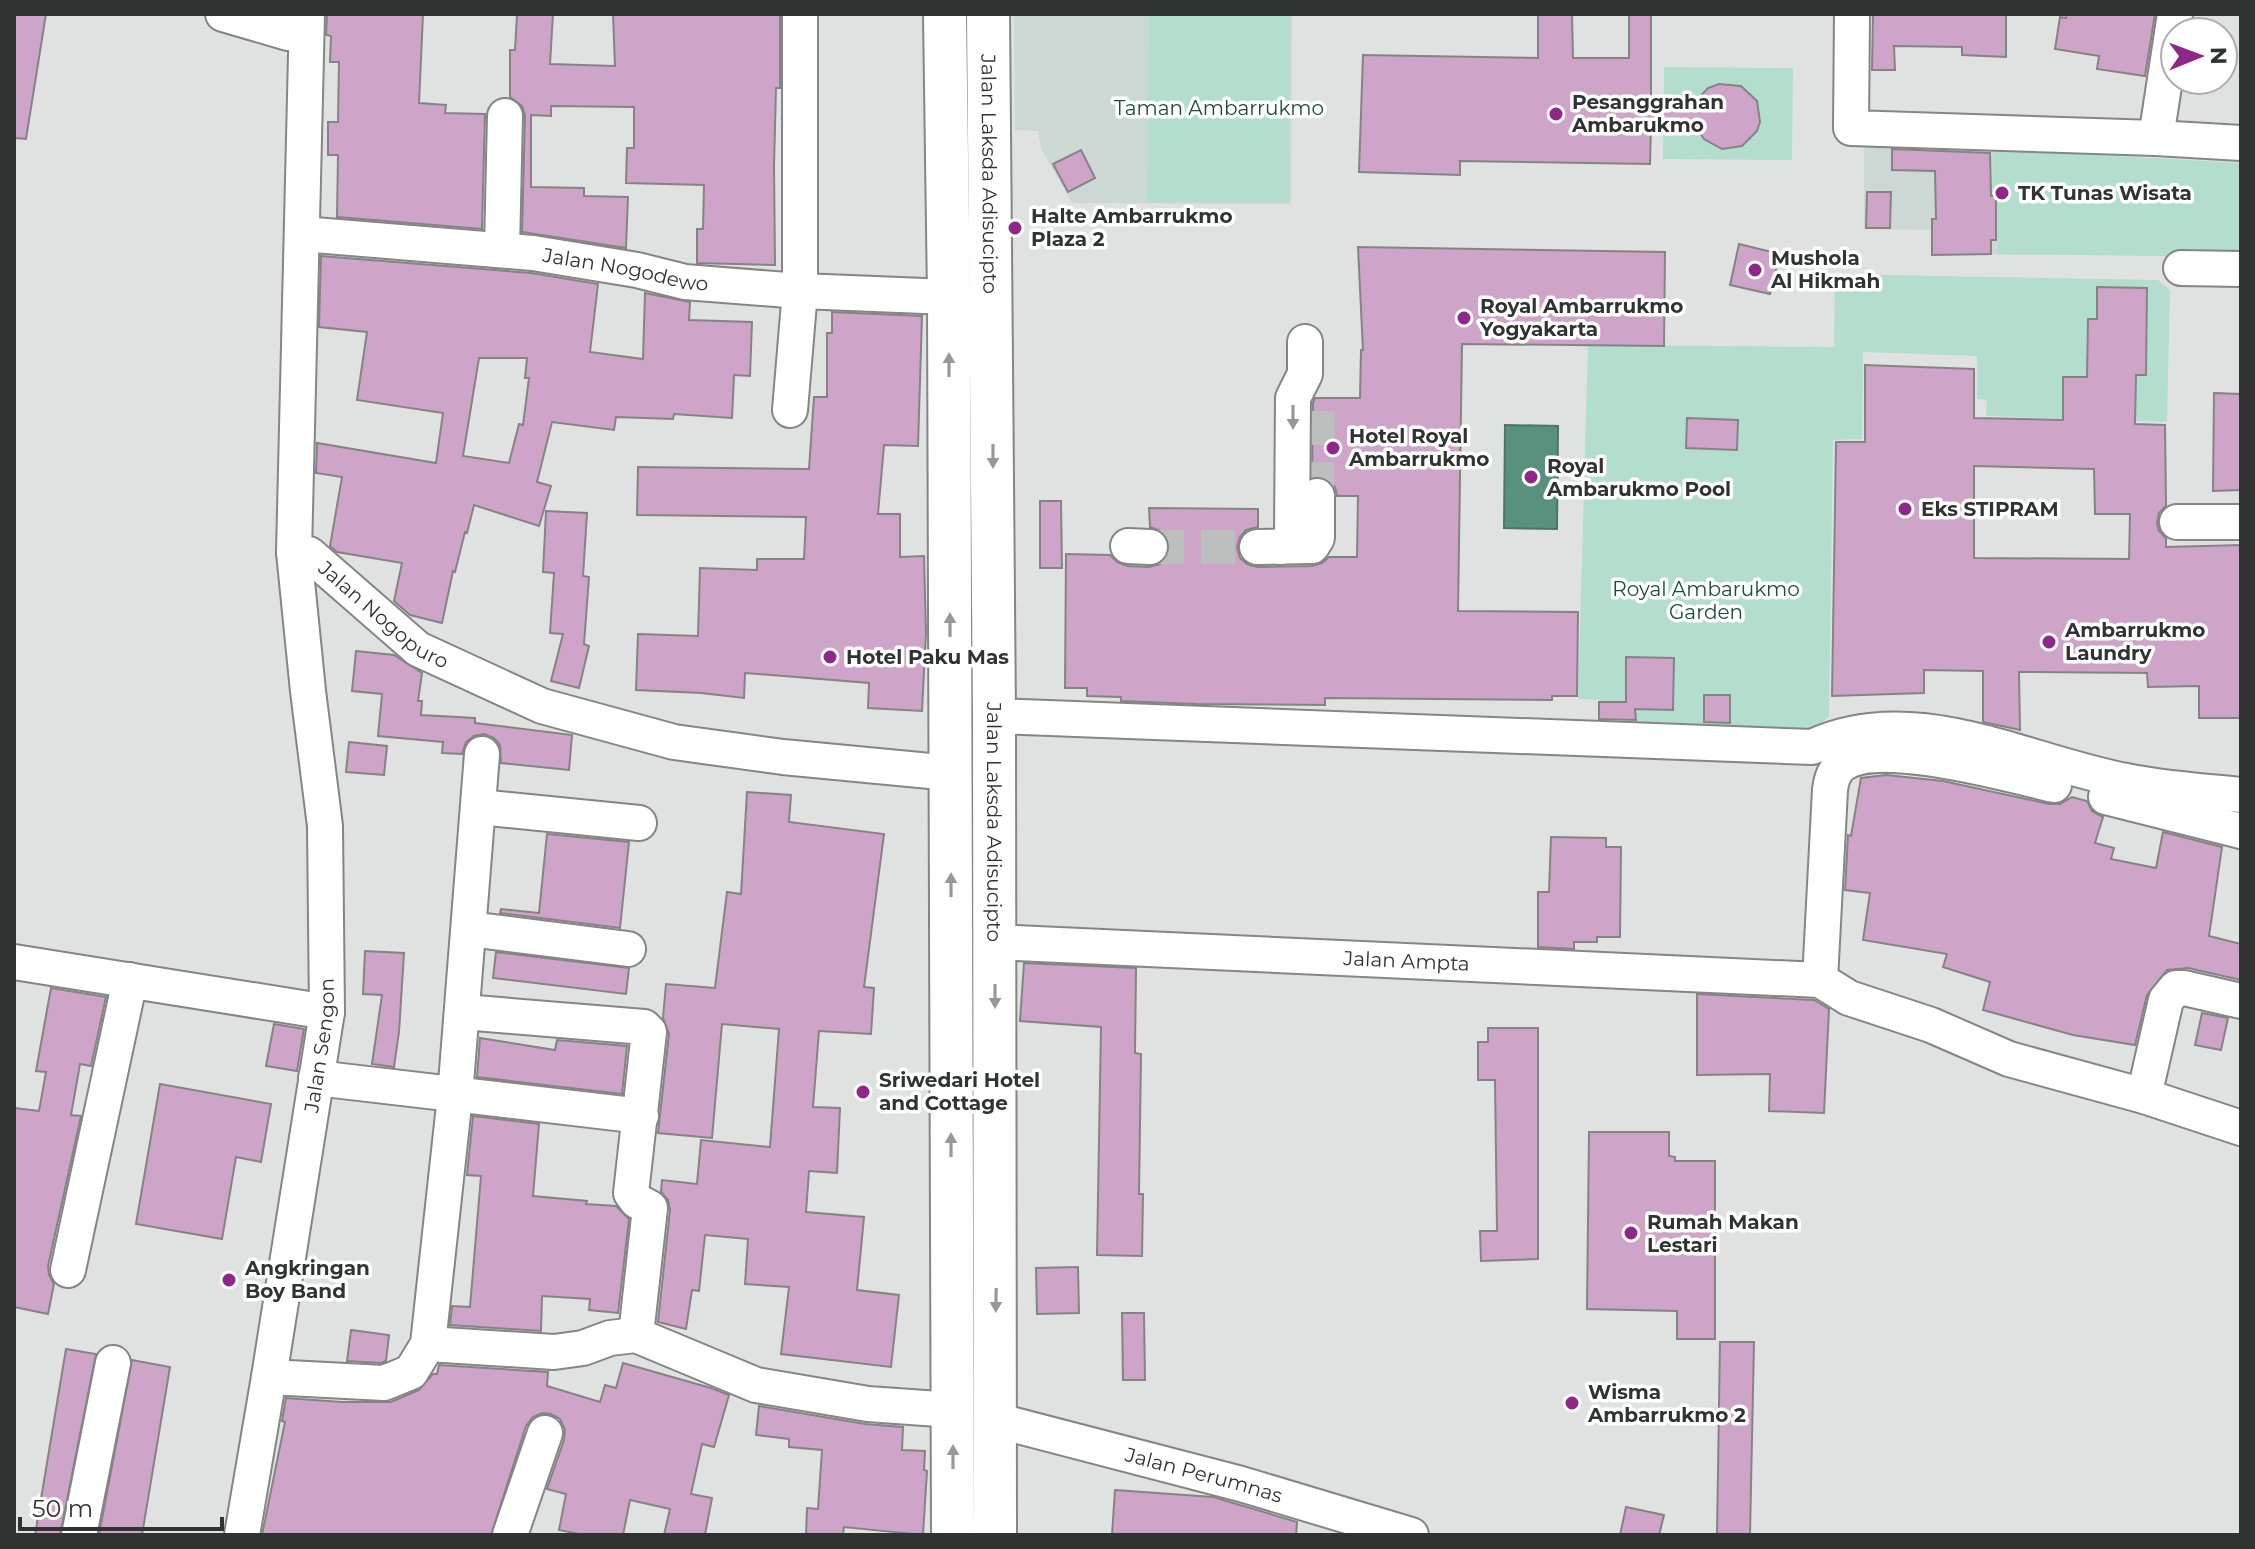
<svg xmlns="http://www.w3.org/2000/svg" width="2255" height="1549" viewBox="0 0 2255 1549" font-family="Montserrat,sans-serif">
  <style>
    .built { fill: #ccd8d3 }
    .green { fill: #b3dece }
    .water { fill: #58927e; stroke: #4c7567; stroke-width: 2 }
    .building { fill: #cea4c8; stroke: #868385; stroke-width: 2; fill-rule: evenodd }
    .lines { fill: none; stroke-linecap: round; stroke-linejoin: round }
    .minor-tunnel { stroke: #bcbfbe; stroke-width: 34; stroke-dasharray: 34 17; stroke-linecap: butt }
    .minor-casing { stroke: #838685; stroke-width: 38 }
    .major-casing { stroke: #838685; stroke-width: 46 }
    .minor { stroke: #fff; stroke-width: 34 }
    .major { stroke: #fff; stroke-width: 42 }
    .oneway { fill: #989898 }
    .poi-dot { fill: #902689; stroke: #fff; stroke-width: 3 }
    .labels { text-anchor: middle; stroke-width: 7; stroke-linejoin: round; paint-order: stroke }
    .poi-label { font-size: 20px; font-weight: bold; fill: #313232; stroke: #fff; text-anchor: start }
    .park-label { font-size: 20px; fill: #1b4c3d; stroke: #fff }
    .street-label { font-size: 20px; fill: #313232; stroke: #fff }
  </style>
  <rect width="100%" height="100%" fill="#dfe2e1"/>
  <!-- built -->
  <g class="built">
    <polygon points="1014,14 1295,14 1292,17 1291,204 1072,203 1041,149 1038,131 1015,130"/>
    <polygon points="1864,141 1993,149 2139,254 1932,255 1932,230 1864,229"/>
  </g>
  <!-- green -->
  <g class="green">
    <polygon points="1149,14 1290,14 1289,202 1147,202"/>
    <polygon points="1664,67 1793,68 1792,160 1663,159"/>
    <polygon points="1993,149 2241,163 2241,257 1998,254 1997,194 1993,193"/>
    <polygon points="1835,274 2158,280 2170,290 2167,422 1986,416 1987,400 1977,399 1977,356 1863,352 1862,439 1833,440 1829,716 1811,734 1636,728 1635,714 1599,702 1599,700 1578,699 1588,345 1834,347"/>
  </g>
  <!-- water -->
  <polygon class="water" points="1505,425 1558,426 1557,529 1504,528"/>
  <!-- building -->
  <g class="building">
    <polygon points="14,14 46,14 26,139 14,138"/>
    <polygon points="327,14 423,14 419,103 446,105 445,113 485,114 482,229 337,217 338,155 328,155 328,122 338,122 339,62 330,62 331,36 326,35"/>
    <polygon points="517,14 553,14 550,64 615,66 613,14 780,14 780,88 776,88 774,166 775,265 697,263 697,229 703,229 704,185 626,183 627,148 634,148 634,107 551,106 551,116 531,115 531,187 584,188 584,196 628,197 626,248 522,232 525,116 522,106 510,97 510,50 515,50"/>
    <polygon points="1538,14 1572,14 1573,58 1629,58 1629,14 1651,14 1651,101 1695,102 1708,88 1719,84 1741,86 1757,101 1760,122 1757,131 1742,146 1722,149 1704,139 1695,126 1651,126 1650,164 1460,161 1460,175 1359,172 1363,55 1538,58"/>
    <polygon points="1873,14 2006,14 2006,57 1962,55 1962,47 1894,46 1895,70 1872,70"/>
    <polygon points="2066,14 2155,14 2145,76 2097,69 2099,56 2055,49 2060,17 2066,18"/>
    <polygon points="1892,149 1990,153 1991,196 1996,196 1996,240 1991,240 1991,254 1932,255 1932,219 1936,219 1935,171 1892,170"/>
    <polygon points="1081,150 1095,178 1068,192 1053,164"/>
    <polygon points="1867,192 1891,192 1890,228 1866,228"/>
    <polygon points="1739,244 1780,254 1770,294 1730,285"/>
    <polygon points="1358,247 1665,252 1664,346 1462,344 1458,611 1578,612 1577,696 1552,696 1552,700 1325,698 1325,705 1195,704 1121,701 1121,697 1087,696 1087,688 1065,688 1066,554 1110,555 1117,562 1127,566 1149,567 1160,564 1167,557 1170,547 1168,539 1161,531 1150,527 1149,508 1258,509 1258,527 1246,530 1240,537 1237,547 1240,558 1247,564 1257,567 1312,566 1322,563 1329,557 1357,557 1358,496 1337,496 1335,487 1328,479 1312,477 1313,403 1315,398 1360,398 1361,350 1363,350"/>
    <path d="M 321,256 L 531,273 L 598,284 L 590,352 L 643,359 L 645,293 L 690,302 L 689,320 L 752,322 L 750,376 L 734,375 L 732,418 L 674,414 L 673,419 L 616,417 L 614,430 L 552,422 L 537,482 L 551,486 L 539,526 L 474,505 L 467,533 L 465,532 L 455,572 L 453,571 L 442,623 L 410,615 L 394,601 L 402,563 L 337,552 L 330,546 L 342,477 L 316,473 L 317,443 L 436,463 L 443,413 L 357,400 L 367,332 L 319,327 ZM 479,358 L 527,358 L 525,378 L 529,378 L 523,425 L 519,424 L 509,463 L 463,456 Z"/>
    <path d="M 2097,287 L 2147,288 L 2146,375 L 2136,375 L 2135,424 L 2165,425 L 2166,506 L 2159,513 L 2157,523 L 2159,531 L 2166,538 L 2166,547 L 2241,545 L 2241,718 L 2199,718 L 2199,686 L 2148,687 L 2147,673 L 2019,672 L 2020,730 L 1983,722 L 1983,671 L 1924,670 L 1924,693 L 1832,696 L 1836,442 L 1865,442 L 1865,365 L 1974,369 L 1974,418 L 2063,420 L 2063,377 L 2087,377 L 2088,319 L 2097,319 ZM 1974,466 L 2094,469 L 2095,514 L 2130,514 L 2129,559 L 1974,558 Z"/>
    <polygon points="832,312 922,316 918,446 884,445 878,514 900,514 900,557 924,556 926,633 922,711 868,708 869,683 745,673 744,698 701,693 636,690 638,634 698,636 700,568 757,570 757,559 804,559 806,517 637,515 638,467 809,469 814,397 827,397 827,333 832,333"/>
    <polygon points="2214,393 2241,394 2241,490 2213,491"/>
    <polygon points="1687,418 1738,420 1737,450 1686,448"/>
    <polygon points="1040,501 1061,501 1062,568 1040,568"/>
    <polygon points="546,511 587,513 583,576 589,577 584,644 589,646 579,688 551,681 563,634 550,633 554,573 543,572"/>
    <polygon points="356,651 394,655 422,673 418,701 422,701 421,715 475,718 475,723 572,735 569,770 501,763 500,745 494,738 484,734 474,736 466,742 462,754 442,753 443,742 378,736 382,694 352,691"/>
    <polygon points="1626,657 1674,658 1673,710 1635,709 1636,720 1599,719 1599,702 1626,702"/>
    <polygon points="1704,695 1730,695 1730,723 1704,722"/>
    <polygon points="349,742 387,746 384,775 346,772"/>
    <polygon points="1886,775 1943,781 2049,804 2060,804 2072,797 2087,801 2092,811 2103,817 2095,843 2114,848 2111,859 2156,868 2163,832 2222,847 2209,936 2241,944 2241,980 2188,968 2167,970 2147,995 2135,1045 2073,1035 1983,1010 1990,982 1943,967 1947,954 1863,940 1870,893 1845,890 1848,835 1851,836 1861,778"/>
    <polygon points="747,792 791,795 789,822 884,834 864,987 874,988 871,1034 819,1031 813,1107 840,1108 837,1173 809,1171 806,1212 864,1217 857,1290 899,1295 891,1367 781,1354 789,1287 745,1284 748,1239 705,1235 699,1291 692,1290 686,1329 658,1322 670,1210 668,1200 661,1192 662,1180 697,1184 701,1140 770,1147 779,1029 722,1024 712,1138 658,1133 669,1034 663,1018 666,984 715,988 727,892 741,894"/>
    <polygon points="547,834 629,842 620,928 500,913 501,909 539,913"/>
    <polygon points="1551,837 1606,838 1606,847 1621,847 1620,937 1597,937 1597,942 1574,942 1574,949 1538,947 1538,892 1549,892"/>
    <polygon points="365,951 404,953 399,1032 394,1067 372,1064 382,995 363,994"/>
    <polygon points="496,952 629,968 626,994 493,978"/>
    <polygon points="1024,963 1136,968 1135,1053 1141,1054 1139,1194 1143,1194 1142,1256 1097,1255 1101,1027 1020,1021"/>
    <polygon points="51,988 106,997 91,1066 80,1064 71,1115 81,1116 48,1266 49,1275 54,1284 48,1314 14,1307 14,1108 39,1111 46,1072 36,1071"/>
    <polygon points="1697,994 1814,1000 1829,1009 1824,1113 1769,1111 1770,1074 1697,1075"/>
    <polygon points="2202,1013 2228,1018 2221,1050 2195,1045"/>
    <polygon points="274,1024 304,1029 297,1071 266,1066"/>
    <polygon points="1488,1028 1538,1028 1538,1259 1481,1261 1480,1231 1497,1231 1495,1080 1478,1080 1478,1042 1488,1042"/>
    <polygon points="480,1038 555,1050 557,1040 627,1046 622,1094 477,1077"/>
    <polygon points="160,1084 271,1104 261,1162 236,1157 222,1239 136,1224"/>
    <polygon points="473,1116 539,1124 533,1196 587,1201 586,1204 616,1206 629,1219 618,1313 589,1310 590,1299 542,1296 541,1331 450,1325 452,1306 470,1307 481,1176 467,1175"/>
    <polygon points="1589,1132 1669,1132 1669,1156 1675,1157 1675,1161 1715,1161 1715,1339 1677,1339 1677,1311 1587,1309"/>
    <polygon points="1078,1267 1079,1313 1037,1314 1036,1268"/>
    <polygon points="1122,1313 1144,1313 1145,1380 1123,1380"/>
    <polygon points="351,1330 389,1335 386,1361 381,1363 347,1361"/>
    <polygon points="1720,1342 1754,1342 1750,1535 1717,1535"/>
    <polygon points="66,1349 96,1354 60,1535 35,1535"/>
    <polygon points="132,1360 170,1367 142,1535 99,1535"/>
    <polygon points="623,1363 711,1388 729,1395 714,1447 702,1444 691,1494 712,1498 705,1535 664,1535 670,1509 630,1500 623,1535 584,1535 559,1530 566,1494 547,1489 564,1440 565,1430 560,1419 551,1414 542,1413 533,1417 526,1426 491,1535 262,1535 285,1422 282,1421 286,1398 342,1402 391,1402 419,1390 433,1374 437,1374 439,1365 548,1372 547,1386 600,1402 605,1385 616,1388"/>
    <polygon points="759,1406 865,1424 903,1427 902,1450 925,1451 924,1470 927,1471 923,1535 844,1527 843,1535 806,1535 807,1508 818,1509 822,1450 789,1447 789,1439 756,1435"/>
    <polygon points="1115,1490 1213,1497 1297,1522 1296,1535 1112,1535"/>
    <polygon points="1626,1507 1664,1515 1659,1535 1620,1535"/>
  </g>
  <g class="lines">
    <!-- minor-tunnel -->
    <g class="minor-tunnel">
      <polyline points="1317,496 1318,398"/>
      <polyline points="1150,547 1257,547"/>
    </g>
    <defs>
      <g id="minor">
        <polyline points="223,14 288,33 305,34"/>
        <polyline points="1852,14 1851,128 2156,138 2241,143"/>
        <polyline points="2156,138 2175,14"/>
        <path id="s1" d="M 302,234 L 533,253 L 637,270 L 685,282 L 800,291 L 949,297"/>
        <polyline points="502,249 505,116"/>
        <polyline points="2181,268 2241,269"/>
        <polyline points="790,410 800,291 800,14"/>
        <polyline points="2177,522 2241,522"/>
        <polyline points="1128,546 1150,547"/>
        <polyline points="1257,547 1312,546 1317,538 1317,496"/>
        <polyline points="1281,547 1291,541 1292,535 1293,398 1305,374 1305,342"/>
        <path id="s2" d="M 294,552 L 309,554 L 418,649 L 542,706 L 674,742 L 783,757 L 951,773"/>
        <path d="M 994,716 L 1812,747 C 1913,699 2025,762 2126,781 C 2164,789 2203,791 2241,795"/>
        <polyline points="2106,797 2241,831"/>
        <polyline points="479,807 639,823"/>
        <polyline points="470,929 628,949"/>
        <path id="s3" d="M 995,942 L 1820,980 L 1849,998 L 1931,1025 L 2009,1059 L 2144,1096 L 2241,1128"/>
        <polyline points="14,962 327,1012"/>
        <path d="M 1820,980 L 1830,790 C 1831,780 1834,770 1843,764 C 1880,738 2010,775 2054,785"/>
        <polyline points="463,1012 644,1027 649,1032 631,1193 637,1201 650,1208 636,1335"/>
        <polyline points="316,1078 641,1116"/>
        <polyline points="2144,1096 2166,1000 2176,988 2184,988 2241,1001"/>
        <polyline points="68,1270 130,980"/>
        <polyline points="428,1344 554,1352 583,1348 610,1338 636,1335 756,1385 868,1404 953,1410"/>
        <polyline points="269,1377 384,1383 411,1372 428,1344 455,1096 482,754"/>
        <path id="s4" d="M 995,1420 L 1241,1484 L 1411,1535"/>
        <polyline points="79,1535 113,1363"/>
        <path id="s5" d="M 242,1535 L 269,1377 L 327,1012 L 325,826 L 308,691 L 294,552 L 307,14"/>
        <polyline points="510,1535 545,1433"/>
      </g>
      <g id="major">
        <polyline points="945,14 949,297 953,1535"/>
        <path id="s6" d="M 988,14 L 994,716 L 995,1535"/>
      </g>
    </defs>
    <!-- minor casing -->
    <use href="#minor" class="minor-casing"/>
    <!-- major casing -->
    <use href="#major" class="major-casing"/>
    <!-- minor -->
    <use href="#minor" class="minor"/>
    <!-- major -->
    <use href="#major" class="major"/>
  </g>
  <!-- one-way arrows -->
  <defs><path id="oneway-solid" d="M-6-.8H1V-3.2L6.5 0L1 3.2V.8H-6Z" transform="scale(2)"/></defs>
  <g class="oneway">
    <use href="#oneway-solid" transform="translate(949 365) rotate(-90)"/>
    <use href="#oneway-solid" transform="translate(1293 417) rotate(90)"/>
    <use href="#oneway-solid" transform="translate(993 456) rotate(90)"/>
    <use href="#oneway-solid" transform="translate(950 625) rotate(-90)"/>
    <use href="#oneway-solid" transform="translate(951 885) rotate(-90)"/>
    <use href="#oneway-solid" transform="translate(995 996) rotate(90)"/>
    <use href="#oneway-solid" transform="translate(951 1145) rotate(-90)"/>
    <use href="#oneway-solid" transform="translate(996 1300) rotate(91)"/>
    <use href="#oneway-solid" transform="translate(953 1457) rotate(-90)"/>
  </g>
  <!-- markers -->
  <g class="poi-dot">
    <circle cx="1556" cy="114" r="8"/>
    <circle cx="2002" cy="193" r="8"/>
    <circle cx="1015" cy="228" r="8"/>
    <circle cx="1755" cy="270" r="8"/>
    <circle cx="1464" cy="318" r="8"/>
    <circle cx="1333" cy="448" r="8"/>
    <circle cx="1531" cy="477" r="8"/>
    <circle cx="1905" cy="509" r="8"/>
    <circle cx="2049" cy="642" r="8"/>
    <circle cx="830" cy="657" r="8"/>
    <circle cx="863" cy="1092" r="8"/>
    <circle cx="1631" cy="1233" r="8"/>
    <circle cx="229" cy="1280" r="8"/>
    <circle cx="1572" cy="1403" r="8"/>
  </g>
  <g class="labels">
    <!-- poi labels -->
    <g class="poi-label">
      <text x="1572" y="109">Pesanggrahan<tspan x="1572" dy="23">Ambarukmo</tspan></text>
      <text x="2018" y="200">TK Tunas Wisata</text>
      <text x="1031" y="223">Halte Ambarrukmo<tspan x="1031" dy="23">Plaza 2</tspan></text>
      <text x="1771" y="265">Mushola<tspan x="1771" dy="23">Al Hikmah</tspan></text>
      <text x="1480" y="313">Royal Ambarrukmo<tspan x="1480" dy="23">Yogyakarta</tspan></text>
      <text x="1349" y="443">Hotel Royal<tspan x="1349" dy="23">Ambarrukmo</tspan></text>
      <text x="1547" y="473">Royal<tspan x="1547" dy="23">Ambarukmo Pool</tspan></text>
      <text x="1921" y="516">Eks STIPRAM</text>
      <text x="2065" y="637">Ambarrukmo<tspan x="2065" dy="23">Laundry</tspan></text>
      <text x="846" y="664">Hotel Paku Mas</text>
      <text x="879" y="1087">Sriwedari Hotel<tspan x="879" dy="23">and Cottage</tspan></text>
      <text x="1647" y="1229">Rumah Makan<tspan x="1647" dy="23">Lestari</tspan></text>
      <text x="245" y="1275">Angkringan<tspan x="245" dy="23">Boy Band</tspan></text>
      <text x="1588" y="1399">Wisma<tspan x="1588" dy="23">Ambarrukmo 2</tspan></text>
    </g>
    <!-- park labels -->
    <g class="park-label">
      <text x="1219" y="115">Taman Ambarrukmo</text>
      <text x="1706" y="596">Royal Ambarukmo<tspan x="1706" dy="23">Garden</tspan></text>
    </g>
    <!-- street labels -->
    <g class="street-label">
      <text dy="7" stroke="none"><textPath href="#s6" startOffset="160">Jalan Laksda Adisucipto</textPath></text>
      <text dy="7" stroke="none"><textPath href="#s1" startOffset="326">Jalan Nogodewo</textPath></text>
      <text dy="7" stroke="none"><textPath href="#s2" startOffset="112">Jalan Nogopuro</textPath></text>
      <text dy="7" stroke="none"><textPath href="#s6" startOffset="808">Jalan Laksda Adisucipto</textPath></text>
      <text dy="7" stroke="none"><textPath href="#s3" startOffset="412">Jalan Ampta</textPath></text>
      <text dy="7" stroke="none"><textPath href="#s5" startOffset="496">Jalan Sengon</textPath></text>
      <text dy="7" stroke="none"><textPath href="#s4" startOffset="216">Jalan Perumnas</textPath></text>
    </g>
  </g>
  <!-- border -->
  <rect width="2255" height="1549" fill="none" stroke="#313232" stroke-width="32"/>
  <!-- north arrow -->
  <g transform="translate(2199 56) rotate(89)"><circle r="38" fill="#ffffff" stroke="#adadad" stroke-width="2"/>
  <path d="M0-6L14 30L0 20L-14 30Z" fill="#902689"/>
  <text y="-12" font-size="22" font-weight="bold" text-anchor="middle" fill="#313232">N</text>
  </g>
  <!-- scale -->
  <path d="M20 1517v12h202v-12" fill="none" stroke="#313232" stroke-width="4"/>
  <text x="32" y="1517" font-size="24" fill="#313232" stroke="#ffffff" stroke-width="6" paint-order="stroke">50 m</text>
</svg>
